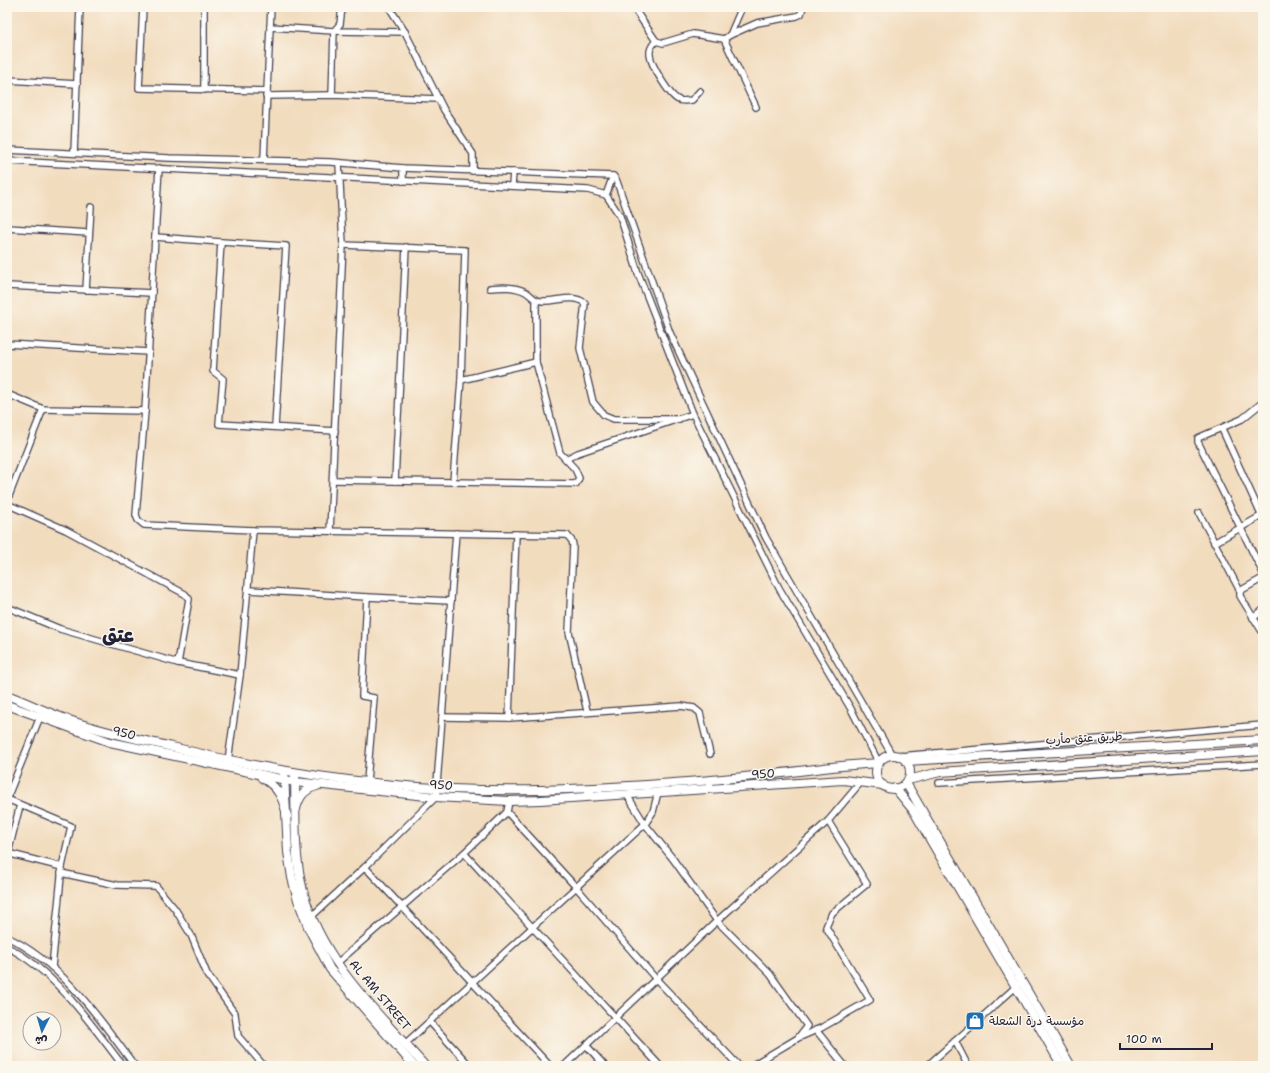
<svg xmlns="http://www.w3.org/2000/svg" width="1270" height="1073" viewBox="0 0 1270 1073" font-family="'Shantell Sans','Playpen Sans Arabic',sans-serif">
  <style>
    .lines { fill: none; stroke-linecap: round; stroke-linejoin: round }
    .street-casing { stroke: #413e4f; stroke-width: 8 }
    .secondary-casing { stroke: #413e4f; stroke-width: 10 }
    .primary-casing { stroke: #413e4f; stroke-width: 10 }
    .street { stroke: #fff; stroke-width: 5.5 }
    .secondary { stroke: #fff; stroke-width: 8 }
    .primary { stroke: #fff; stroke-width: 8 }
    .labels { text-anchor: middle; stroke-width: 3; stroke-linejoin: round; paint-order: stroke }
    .street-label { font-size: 12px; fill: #22223b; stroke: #fbf7ec }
    .poi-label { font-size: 12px; fill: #22223b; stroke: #fbf7ec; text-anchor: start }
    .town-label { font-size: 20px; font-weight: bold; fill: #22223b; stroke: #fbf7ec }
  </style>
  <rect width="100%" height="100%" fill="#fbf7ec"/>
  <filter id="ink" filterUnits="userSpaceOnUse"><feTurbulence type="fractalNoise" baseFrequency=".025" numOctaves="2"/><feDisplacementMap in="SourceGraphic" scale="8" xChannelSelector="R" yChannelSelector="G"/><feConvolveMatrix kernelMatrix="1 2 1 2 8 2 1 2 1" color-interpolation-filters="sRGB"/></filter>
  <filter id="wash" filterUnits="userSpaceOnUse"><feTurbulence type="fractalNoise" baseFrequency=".012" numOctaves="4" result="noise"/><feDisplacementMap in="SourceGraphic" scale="16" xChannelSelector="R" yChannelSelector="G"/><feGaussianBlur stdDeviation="0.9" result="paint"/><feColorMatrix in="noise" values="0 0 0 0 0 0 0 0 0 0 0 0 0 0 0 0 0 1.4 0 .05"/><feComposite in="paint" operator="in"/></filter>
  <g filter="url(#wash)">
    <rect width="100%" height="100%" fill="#f2dcbe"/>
  </g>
  <g filter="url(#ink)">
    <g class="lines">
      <defs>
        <g id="street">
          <polyline points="143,7 139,88 267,91 264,159"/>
          <polyline points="204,7 204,90"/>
          <polyline points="389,7 405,32 444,110 473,154 473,171"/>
          <polyline points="633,7 656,41 663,43 693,34 724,39 730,35 742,7"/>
          <polyline points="270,27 334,31 405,32"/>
          <polyline points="730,35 757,23 797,16 801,14 803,7"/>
          <polyline points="724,39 756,107"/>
          <path d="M 656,41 C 652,45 649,50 650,55 C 651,65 670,97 679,100 C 682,102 688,100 692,100 L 700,91"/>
          <polyline points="7,80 77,84"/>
          <polyline points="267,91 271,7"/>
          <polyline points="332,95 334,31 340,24 342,7"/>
          <polyline points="266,96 332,95 438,99"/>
          <polyline points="7,150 169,158 331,162 403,168 585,175 613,176 616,179 670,333 766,538 892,755"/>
          <polyline points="74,153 80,7"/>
          <polyline points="7,161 588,190 606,195 620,216 638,273 693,414 779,588 851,709 879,763"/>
          <polyline points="159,168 145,411 136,515 138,520 144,525 253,530 567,535 572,541 573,545 569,632 587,711"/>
          <polyline points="403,181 403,168"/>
          <polyline points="512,186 513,172"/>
          <polyline points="606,195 613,176"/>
          <polyline points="7,228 89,233"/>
          <polyline points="155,237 221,242 213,371 223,379 219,424 335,431"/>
          <polyline points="221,242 286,246 275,427"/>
          <polyline points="343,245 465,250 461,380 453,482"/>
          <polyline points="7,286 152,293"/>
          <path d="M 490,288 C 502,287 514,286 526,292 C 529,294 533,298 536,300 C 552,305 570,292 585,303 L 580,348 L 593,402 L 604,415 L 614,419 L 679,419"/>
          <polyline points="86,290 91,207"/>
          <polyline points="7,344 149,352"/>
          <polyline points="536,362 536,300"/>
          <polyline points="7,394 43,409 145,411"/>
          <polyline points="1263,402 1242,419 1198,438 1198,442 1263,573"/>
          <polyline points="1222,429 1263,519"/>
          <polyline points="566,459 578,453 693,414"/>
          <polyline points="333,480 576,484 579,478 575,469 560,453 536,362 461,380"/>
          <polyline points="395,481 406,247"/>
          <polyline points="7,501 43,409"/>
          <polyline points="7,504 66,530 185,594 189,599 178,663"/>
          <polyline points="1199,513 1240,591 1240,596 1263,633"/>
          <polyline points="330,531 343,245 339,163"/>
          <polyline points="1214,543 1261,516"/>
          <polyline points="248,590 367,597 362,696 374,698 367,781"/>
          <polyline points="1240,591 1263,578"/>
          <polyline points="367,597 451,601"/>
          <polyline points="7,607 60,629 178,663 240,675"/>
          <polyline points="1253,618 1263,610"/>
          <polyline points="442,717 509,718 516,534"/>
          <polyline points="509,718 681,706 694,708 700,713 710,754"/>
          <polyline points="900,756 1263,725"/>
          <polyline points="228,761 240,675 253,530"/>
          <polyline points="939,783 1263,764"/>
          <polyline points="627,795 645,824 673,859 717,921 770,974 807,1026 798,1038 751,1066"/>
          <polyline points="7,798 40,717"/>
          <polyline points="7,799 71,826 62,867 52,967"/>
          <polyline points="507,812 576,887 656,979 739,1066"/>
          <polyline points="7,853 62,867"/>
          <polyline points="464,853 660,1066"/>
          <polyline points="7,857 20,805"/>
          <polyline points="365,867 550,1066"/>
          <polyline points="61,873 117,885 156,886 175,909 191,935 207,974 235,1014 238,1036 264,1066"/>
          <polyline points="312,916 365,867 436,797 456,533"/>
          <path d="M 7,937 C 62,963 99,1018 135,1066"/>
          <path d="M 7,947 C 54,970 92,1025 123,1066"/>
          <polyline points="337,963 464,853 507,812 509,801"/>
          <polyline points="430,1022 470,1066"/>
          <polyline points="816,1030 845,1066"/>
          <polyline points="800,1037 821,1028 870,1000 826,927 832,913 867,884 828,821"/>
          <polyline points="955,1041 968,1066"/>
          <polyline points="406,1043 645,824 653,812 658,792"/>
          <polyline points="586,1045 605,1066"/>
          <polyline points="564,1066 717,921 828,821 861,782"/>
          <polyline points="927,1066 1018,985"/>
        </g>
        <g id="secondary">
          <polyline points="284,773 288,852 292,878 298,900 309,929 330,969 414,1066"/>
          <path d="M 295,773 C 296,812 293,853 303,891 C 321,961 379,1014 425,1066"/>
          <polyline points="906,783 1071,1066"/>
          <polyline points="895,788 913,810 1062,1066"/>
        </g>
        <g id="primary">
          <path d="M 7,695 C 28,703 48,713 69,720 C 102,732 138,739 172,747 C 293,777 417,793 542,790 C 613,788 685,783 755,776 C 796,772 838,765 879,763"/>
          <polyline points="7,705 110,742 295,782 436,797 509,801 540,800 843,780 883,785"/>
          <circle cx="893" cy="772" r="17"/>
          <polyline points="906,761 1263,740"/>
          <path d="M 262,778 C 278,786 284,800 287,816"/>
          <polyline points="908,780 940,772 1263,751"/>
          <path d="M 296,809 C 299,796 305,789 317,786"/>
        </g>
      </defs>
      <!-- street casing -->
      <use href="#street" class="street-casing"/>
      <!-- secondary casing -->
      <use href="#secondary" class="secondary-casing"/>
      <!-- primary casing -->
      <use href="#primary" class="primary-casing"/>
      <!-- street -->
      <use href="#street" class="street"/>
      <!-- secondary -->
      <use href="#secondary" class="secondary"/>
      <!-- primary -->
      <use href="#primary" class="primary"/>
    </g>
  </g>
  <!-- icons -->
  <defs>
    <symbol id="shop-square" viewBox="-11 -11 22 22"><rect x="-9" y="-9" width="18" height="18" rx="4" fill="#1f6fb2" stroke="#fbf7ec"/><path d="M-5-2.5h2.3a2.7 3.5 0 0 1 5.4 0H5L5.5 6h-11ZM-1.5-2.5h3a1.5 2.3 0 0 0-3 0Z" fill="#fff"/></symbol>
  </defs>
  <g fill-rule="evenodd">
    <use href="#shop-square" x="964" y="1010" width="22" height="22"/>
  </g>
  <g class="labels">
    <!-- street labels -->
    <g class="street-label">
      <text transform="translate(124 733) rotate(14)" y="4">950</text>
      <text transform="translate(1084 738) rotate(-3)" y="4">طريق عتق مأرب</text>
      <text transform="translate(763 774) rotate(-4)" y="4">950</text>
      <text transform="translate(441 785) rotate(4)" y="4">950</text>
      <text transform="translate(380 995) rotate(50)" y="4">AL AM STREET</text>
    </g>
    <!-- poi labels -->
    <g class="poi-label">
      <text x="989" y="1025">مؤسسة درة الشعلة</text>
    </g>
    <!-- town labels -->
    <g class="town-label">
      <text x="118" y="642">عتق</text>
    </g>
  </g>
  <!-- margin -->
  <rect width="1270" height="1073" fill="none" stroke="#fbf7ec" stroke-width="24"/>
  <!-- north arrow -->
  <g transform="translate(42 1031) rotate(185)"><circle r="19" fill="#fbf7ec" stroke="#a4a2a5"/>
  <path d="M0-3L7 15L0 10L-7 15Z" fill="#1f6fb2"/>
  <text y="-6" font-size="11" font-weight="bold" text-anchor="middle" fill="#22223b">ش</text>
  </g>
  <!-- scale -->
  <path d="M1120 1043v6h92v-6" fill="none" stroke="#22223b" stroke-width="2"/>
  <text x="1126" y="1043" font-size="12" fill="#22223b" stroke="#fbf7ec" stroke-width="3" paint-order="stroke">100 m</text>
</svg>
